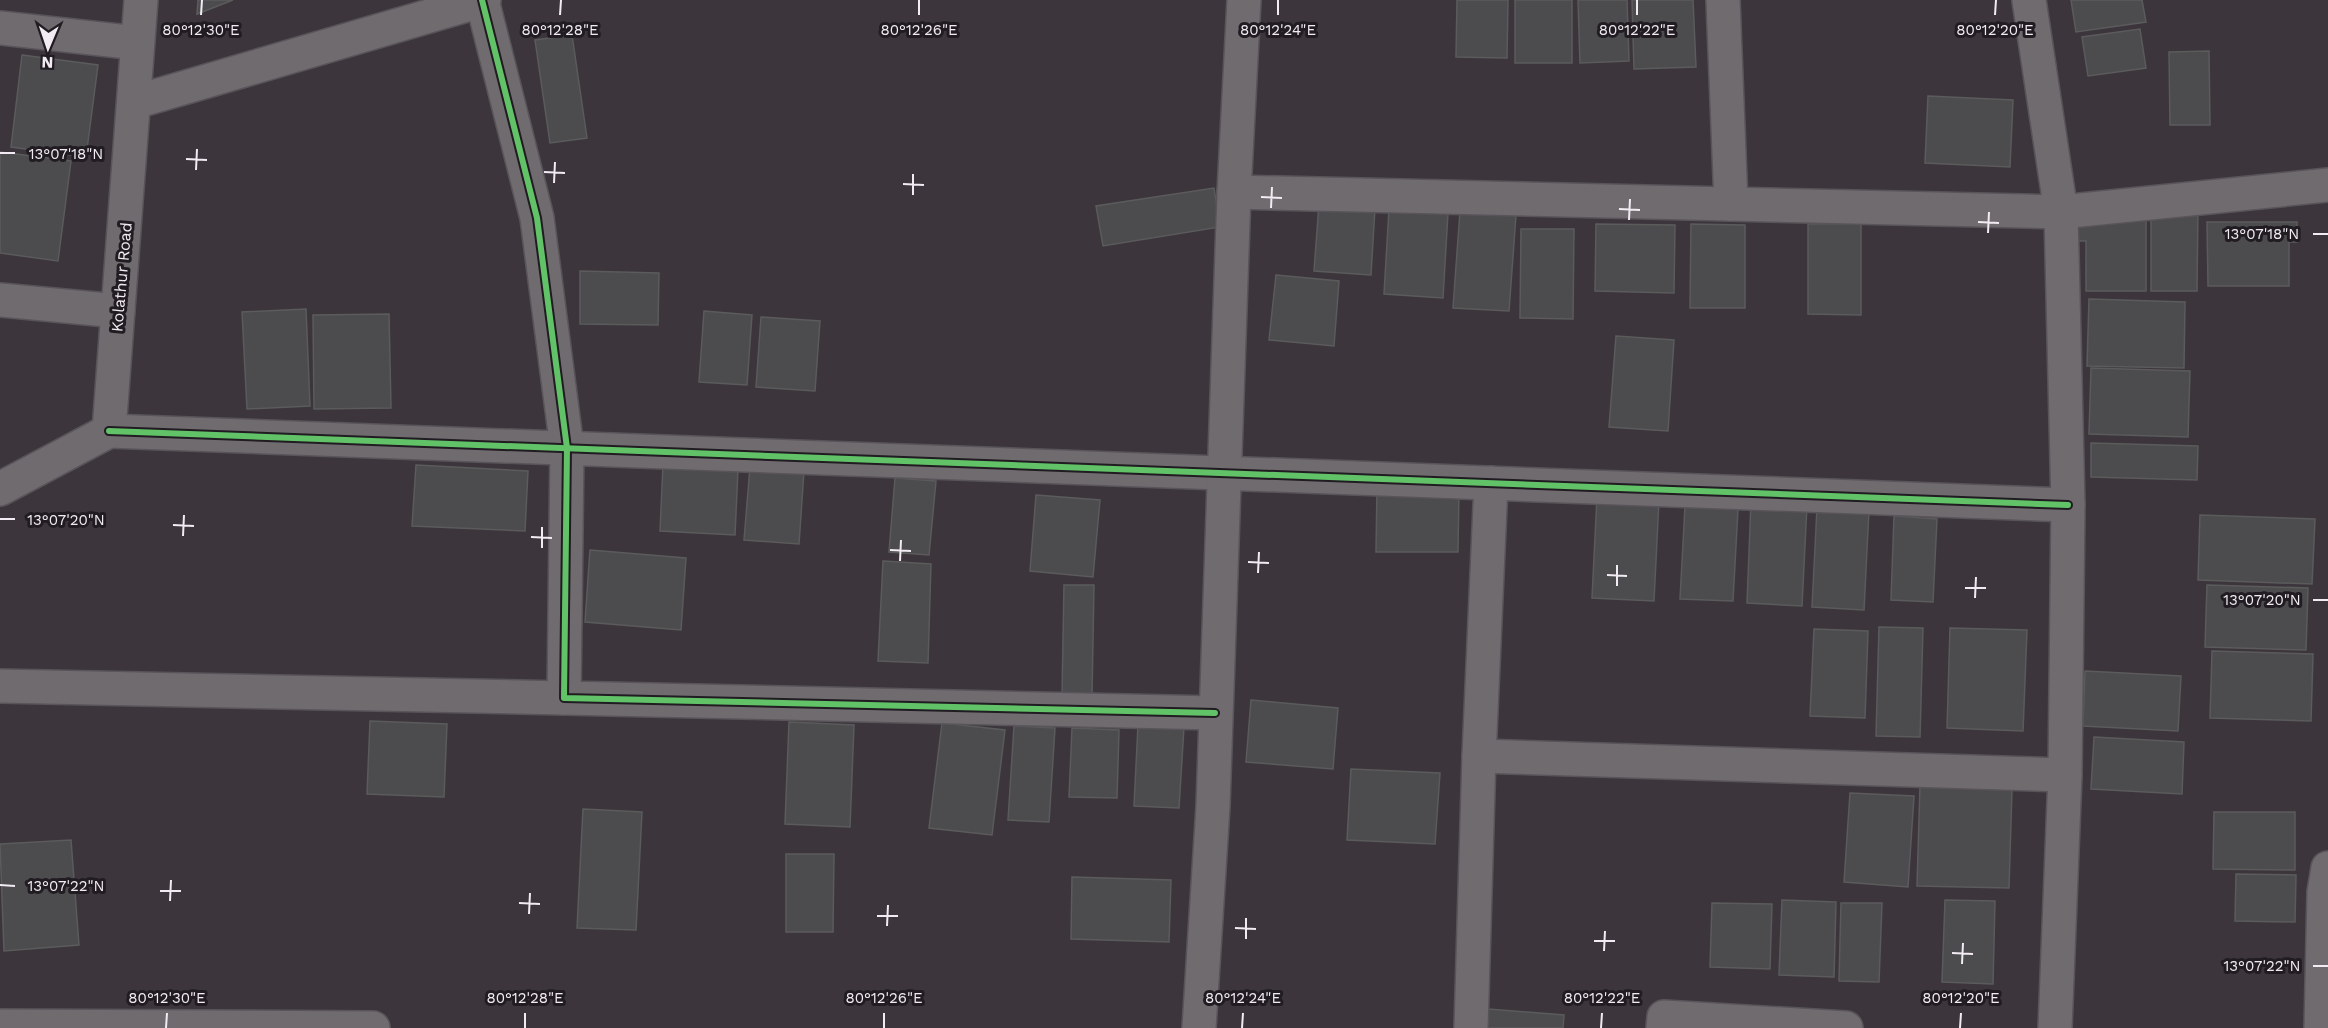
<svg xmlns="http://www.w3.org/2000/svg" width="2328" height="1028" viewBox="0 0 2328 1028" font-family="'Work Sans',sans-serif">
  <style>
    .building { fill: #4c4b4d; stroke: #5b5b5c; stroke-width: 1.5 }
    .lines { fill: none; stroke-linecap: round; stroke-linejoin: round }
    .minor-casing { stroke: #585459; stroke-width: 36 }
    .minor { stroke: #6f6b6f; stroke-width: 33 }
    .cycleway-casing { stroke: #211c22; stroke-width: 10 }
    .cycleway { stroke: #61c268; stroke-width: 6 }
    .ticks { fill: none; stroke: #f2ebf3; stroke-width: 2 }
    .labels { text-anchor: middle; stroke-width: 6; stroke-linejoin: round; paint-order: stroke }
    .street-label { font-size: 16px; fill: #f2ebf3; stroke: #211c22 }
    .ticks-label { font-size: 15px; text-anchor: middle; fill: #f2ebf3; stroke: #211c22; stroke-width: 6; stroke-linejoin: round; paint-order: stroke }
  </style>
  <rect width="100%" height="100%" fill="#3c363c"/>
  <!-- building -->
  <g class="building">
    <polygon points="198,0 233,0 197,14"/>
    <polygon points="1457,0 1508,0 1507,58 1456,57"/>
    <rect x="1515" y="0" width="57" height="63"/>
    <polygon points="1578,0 1627,0 1629,61 1580,63"/>
    <polygon points="1632,0 1693,0 1696,67 1634,69"/>
    <polygon points="2071,0 2142,0 2146,22 2076,32"/>
    <polygon points="2140,29 2146,68 2088,76 2082,37"/>
    <polygon points="572,35 587,138 550,143 535,40"/>
    <polygon points="2209,51 2210,125 2170,125 2169,52"/>
    <polygon points="22,55 98,65 86,157 11,147"/>
    <polygon points="1928,96 2013,100 2010,167 1925,163"/>
    <polygon points="0,152 71,161 58,261 0,253"/>
    <polygon points="1214,188 1220,227 1103,246 1096,206"/>
    <polygon points="1319,204 1375,208 1371,275 1314,271"/>
    <polygon points="2151,207 2198,207 2197,291 2151,291"/>
    <polygon points="1389,209 1448,213 1443,298 1384,294"/>
    <polygon points="1460,211 1516,215 1509,311 1453,308"/>
    <polygon points="2078,216 2146,217 2146,291 2086,291 2086,241 2078,241"/>
    <polygon points="2207,222 2297,222 2297,242 2289,242 2289,286 2208,286"/>
    <polygon points="1596,224 1675,225 1674,293 1595,291"/>
    <polygon points="1691,224 1745,225 1745,308 1690,308"/>
    <polygon points="1808,224 1861,224 1861,315 1808,314"/>
    <polygon points="1521,229 1574,229 1573,319 1520,318"/>
    <polygon points="580,271 659,273 658,325 580,324"/>
    <polygon points="1276,275 1339,281 1334,346 1269,340"/>
    <polygon points="2089,299 2185,302 2184,368 2087,366"/>
    <polygon points="306,309 310,406 247,409 242,312"/>
    <polygon points="704,311 752,315 747,385 699,382"/>
    <polygon points="389,314 391,408 314,409 313,315"/>
    <polygon points="761,317 820,321 815,391 756,387"/>
    <polygon points="1616,336 1674,340 1668,431 1609,427"/>
    <polygon points="2091,368 2190,371 2188,437 2089,434"/>
    <polygon points="2091,443 2198,446 2197,480 2091,477"/>
    <polygon points="416,465 528,471 525,531 412,526"/>
    <polygon points="663,465 738,469 735,535 660,531"/>
    <polygon points="750,467 804,471 799,544 744,540"/>
    <polygon points="895,478 936,481 929,555 889,552"/>
    <polygon points="1377,488 1459,489 1458,552 1376,552"/>
    <polygon points="1036,495 1100,500 1093,577 1030,571"/>
    <polygon points="1597,497 1659,500 1654,601 1592,598"/>
    <polygon points="1751,502 1807,505 1802,606 1747,603"/>
    <polygon points="1685,506 1738,509 1733,601 1680,599"/>
    <polygon points="1817,508 1869,510 1864,610 1812,607"/>
    <polygon points="2200,515 2315,519 2312,584 2198,580"/>
    <polygon points="1894,516 1937,519 1933,602 1891,600"/>
    <polygon points="590,550 686,558 681,630 585,622"/>
    <polygon points="883,561 931,564 928,663 878,661"/>
    <polygon points="1064,585 1094,585 1092,696 1062,696"/>
    <polygon points="2207,585 2308,588 2306,650 2205,647"/>
    <polygon points="1879,627 1923,628 1920,737 1876,736"/>
    <polygon points="1950,628 2027,630 2023,731 1947,728"/>
    <polygon points="1814,629 1868,631 1865,718 1810,716"/>
    <polygon points="2212,651 2313,654 2311,721 2210,718"/>
    <polygon points="2085,671 2181,676 2178,731 2083,726"/>
    <polygon points="1251,700 1338,708 1333,769 1246,762"/>
    <polygon points="370,721 447,724 444,797 367,794"/>
    <polygon points="789,722 854,725 850,827 785,824"/>
    <polygon points="942,723 1005,730 992,835 929,828"/>
    <polygon points="1138,725 1184,727 1179,808 1134,806"/>
    <polygon points="1014,726 1055,728 1049,822 1008,820"/>
    <polygon points="1072,728 1119,730 1117,798 1069,797"/>
    <polygon points="2094,737 2184,742 2182,794 2091,789"/>
    <polygon points="1351,769 1440,773 1435,844 1347,840"/>
    <polygon points="1920,786 2012,789 2009,888 1917,886"/>
    <polygon points="1850,793 1914,796 1908,887 1844,882"/>
    <polygon points="583,809 642,812 636,930 577,928"/>
    <polygon points="2214,812 2295,812 2295,870 2213,869"/>
    <polygon points="71,840 79,945 4,951 0,844"/>
    <polygon points="786,854 834,854 833,932 786,932"/>
    <polygon points="2236,874 2296,875 2295,922 2235,921"/>
    <polygon points="1072,877 1171,880 1169,942 1071,939"/>
    <polygon points="1782,900 1836,902 1834,977 1779,975"/>
    <polygon points="1945,900 1995,901 1993,984 1942,982"/>
    <polygon points="1712,903 1772,904 1770,969 1710,967"/>
    <polygon points="1841,903 1882,903 1879,982 1839,981"/>
    <polygon points="1488,1009 1564,1015 1563,1028 1487,1028"/>
  </g>
  <g class="lines">
    <defs>
      <g id="minor">
        <polyline points="482,0 537,218 567,448 564,698 1215,713"/>
        <polyline points="1723,0 1731,204"/>
        <polyline points="2029,0 2061,212 2068,505 2065,775 2055,1028"/>
        <polyline points="0,28 137,43"/>
        <polyline points="135,102 484,0"/>
        <polyline points="1234,192 2061,212 2328,185"/>
        <polyline points="0,300 118,311"/>
        <polyline points="109,431 2068,505"/>
        <polyline points="0,489 109,431 141,0"/>
        <polyline points="0,686 564,698"/>
        <polyline points="1479,756 2065,775"/>
        <polyline points="0,1026 373,1028"/>
        <polyline points="1199,1028 1213,806 1234,192 1244,0"/>
        <polyline points="1471,1028 1479,756 1491,483"/>
        <polyline points="1663,1028 1664,1017 1846,1028"/>
        <polyline points="2321,1028 2324,892 2328,868"/>
      </g>
    </defs>
    <!-- minor casing -->
    <use href="#minor" class="minor-casing"/>
    <!-- minor -->
    <use href="#minor" class="minor"/>
    <defs>
      <g id="cycleway">
        <polyline points="482,0 537,218 567,448 564,698 1215,713"/>
        <polyline points="109,431 2068,505"/>
      </g>
    </defs>
    <!-- cycleway casing -->
    <use href="#cycleway" class="cycleway-casing"/>
    <!-- cycleway -->
    <use href="#cycleway" class="cycleway"/>
  </g>
  <!-- ticks -->
  <path class="ticks" d="M 201,15 L 202,0M 560,15 L 561,0M 919,15 L 919,0M 1278,15 L 1278,0M 1637,15 L 1637,0M 1995,15 L 1996,0M 0,153 L 15,153M 186,159 L 207,160M 196,170 L 197,149M 544,172 L 565,173M 554,183 L 555,162M 903,184 L 924,185M 913,195 L 913,174M 1261,197 L 1282,198M 1271,208 L 1272,187M 1619,209 L 1640,210M 1629,220 L 1630,199M 1978,222 L 1999,223M 1988,233 L 1989,212M 2313,234 L 2328,234M 0,519 L 15,519M 173,525 L 194,526M 183,536 L 184,515M 531,537 L 552,538M 542,548 L 542,527M 890,550 L 911,551M 900,561 L 901,540M 1248,562 L 1269,563M 1258,573 L 1259,552M 1607,575 L 1627,576M 1617,586 L 1617,565M 1965,588 L 1986,588M 1975,598 L 1976,577M 2313,600 L 2328,600M 0,885 L 15,886M 160,891 L 181,891M 170,901 L 171,880M 519,903 L 540,904M 529,914 L 530,893M 877,916 L 898,916M 887,926 L 888,905M 1235,928 L 1256,929M 1246,939 L 1246,918M 1594,941 L 1615,941M 1604,951 L 1605,931M 1952,953 L 1973,954M 1962,964 L 1963,943M 2313,966 L 2328,966M 166,1028 L 167,1013M 525,1028 L 525,1013M 884,1028 L 884,1013M 1242,1028 L 1243,1013M 1601,1028 L 1602,1013M 1960,1028 L 1961,1013"/>
  <g class="labels">
    <!-- street labels -->
    <g class="street-label">
      <text transform="translate(121 277) rotate(-85)" y="6">Kolathur Road</text>
    </g>
  </g>
  <g class="ticks-label">
    <text x="201" y="35">80°12'30"E</text>
    <text x="560" y="35">80°12'28"E</text>
    <text x="919" y="35">80°12'26"E</text>
    <text x="1278" y="35">80°12'24"E</text>
    <text x="1637" y="35">80°12'22"E</text>
    <text x="1995" y="35">80°12'20"E</text>
    <text x="66" y="159">13°07'18"N</text>
    <text x="2262" y="239">13°07'18"N</text>
    <text x="66" y="525">13°07'20"N</text>
    <text x="2262" y="605">13°07'20"N</text>
    <text x="66" y="891">13°07'22"N</text>
    <text x="2262" y="971">13°07'22"N</text>
    <text x="167" y="1003">80°12'30"E</text>
    <text x="525" y="1003">80°12'28"E</text>
    <text x="884" y="1003">80°12'26"E</text>
    <text x="1243" y="1003">80°12'24"E</text>
    <text x="1602" y="1003">80°12'22"E</text>
    <text x="1961" y="1003">80°12'20"E</text>
  </g>
  <!-- north arrow -->
  <g transform="translate(48 48) rotate(182)" stroke="#211c22" stroke-width="4.5" paint-order="stroke">
  <path d="M0-4.5L10 22L0 15L-10 22Z" fill="#f2ebf3"/>
  <text y="-9" font-size="16" font-weight="bold" text-anchor="middle" fill="#f2ebf3">N</text>
  </g>
</svg>
